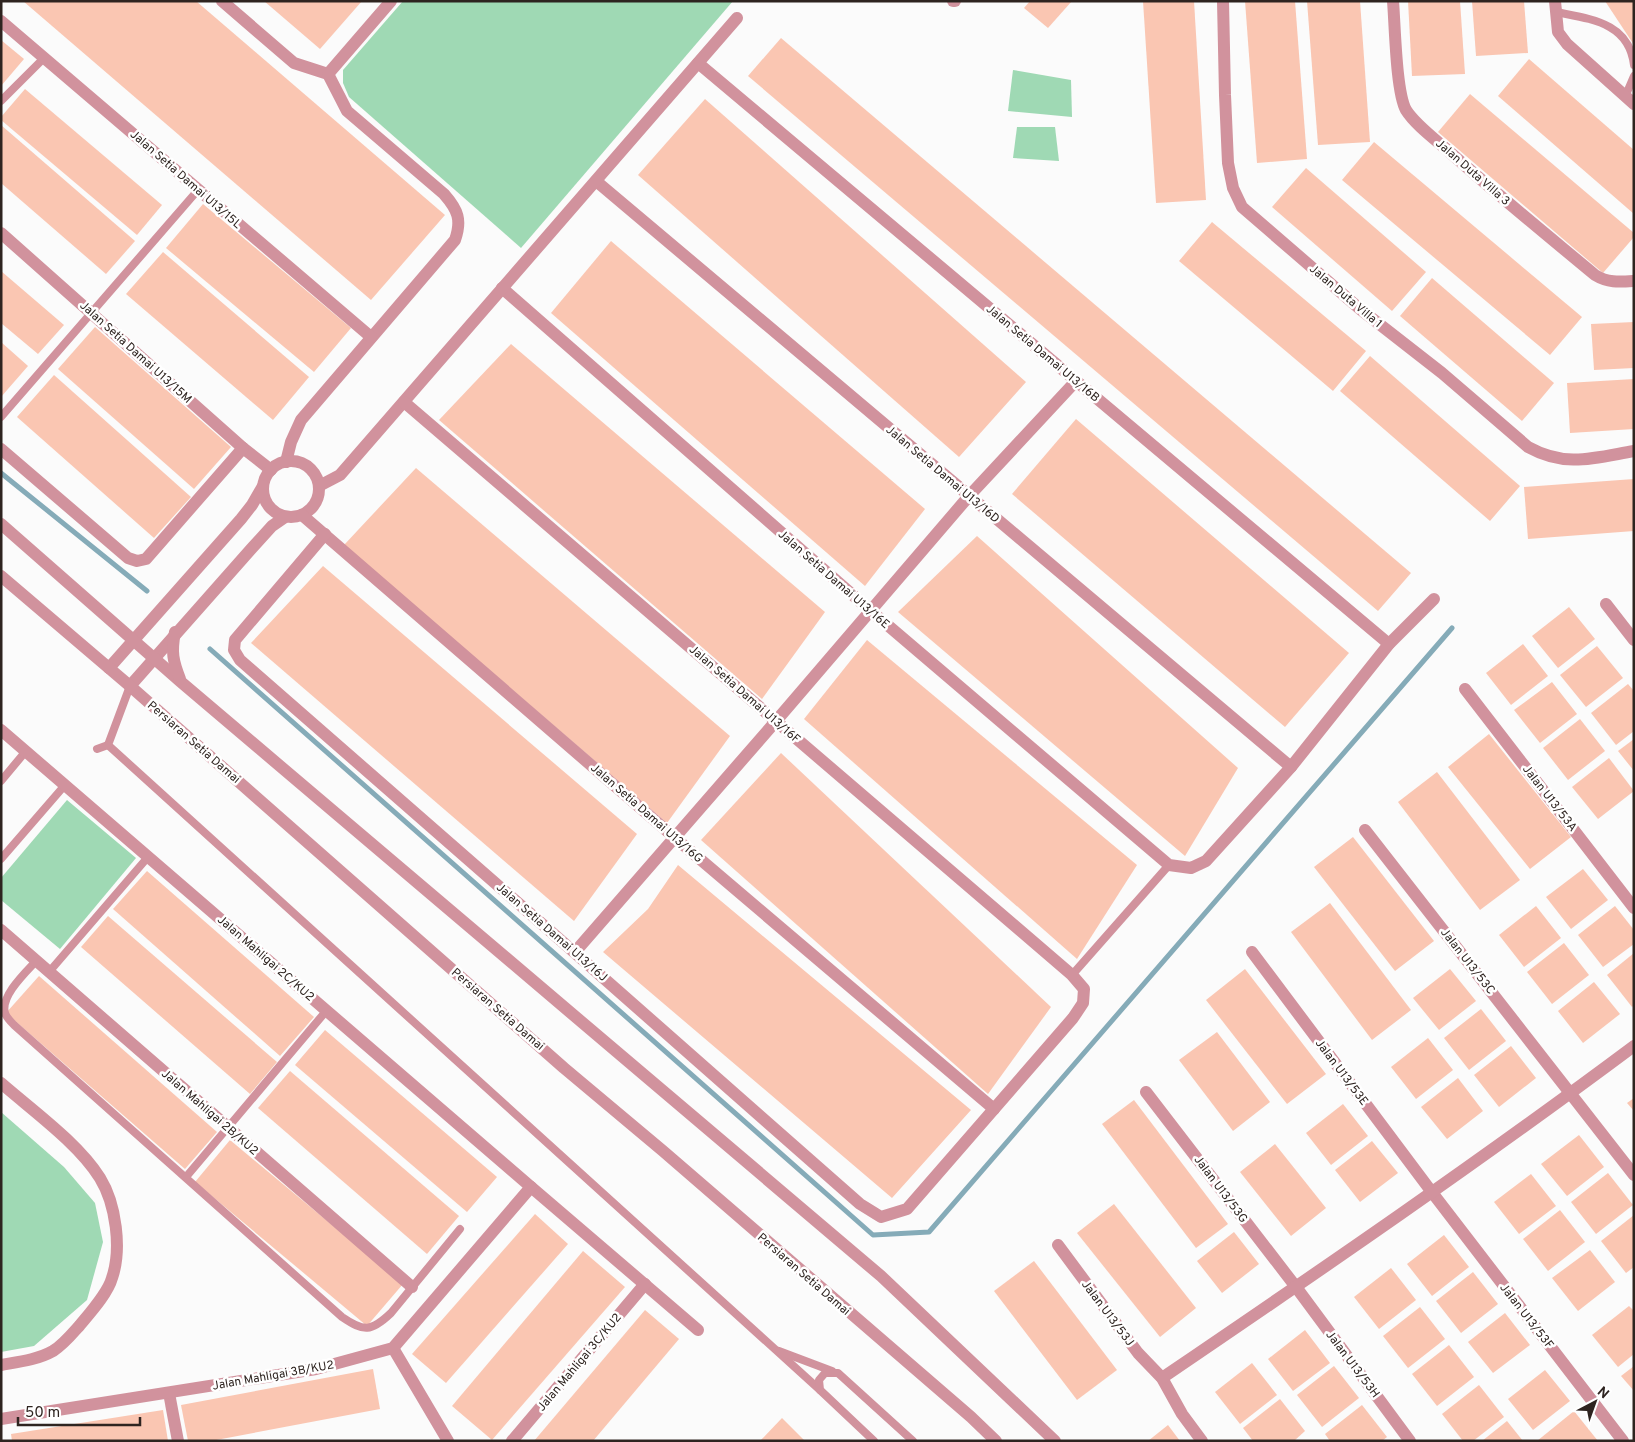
<svg xmlns="http://www.w3.org/2000/svg" width="1635" height="1442" viewBox="0 0 1635 1442" font-family="Overpass,sans-serif">
  <style>
    .green { fill: #9fd9b4 }
    .lines { fill: none; stroke-linecap: round; stroke-linejoin: round }
    .stream { stroke: #85abb8; stroke-width: 5 }
    .building { fill: #fac6b2 }
    .service { stroke: #d1929d; stroke-width: 8 }
    .minor { stroke: #d1929d; stroke-width: 12 }
    .tertiary { stroke: #d1929d; stroke-width: 12 }
    .labels { text-anchor: middle; stroke-width: 5; stroke-linejoin: round; paint-order: stroke }
    .street-label { font-size: 12px; fill: #2e2420; stroke: #fff }
  </style>
  <rect width="100%" height="100%" fill="#fbfbfb"/>
  <!-- green -->
  <g class="green">
    <polygon points="403,1 733,1 521,248 349,97 343,83 343,70"/>
    <polygon points="1013,70 1071,80 1072,117 1008,111"/>
    <polygon points="1017,127 1055,127 1059,161 1013,158"/>
    <polygon points="67,800 136,858 60,949 1,900 1,878"/>
    <polygon points="1,1112 64,1167 95,1203 103,1242 87,1300 34,1346 1,1352"/>
  </g>
  <g class="lines">
    <!-- stream -->
    <g class="stream">
      <polyline points="1,473 147,591"/>
      <polyline points="210,649 873,1235 929,1232 1452,628"/>
    </g>
  </g>
  <!-- building -->
  <g class="building">
    <polygon points="23,1 196,1 445,215 371,300"/>
    <polygon points="264,1 362,1 320,49"/>
    <polygon points="1030,1 1072,1 1048,28 1024,8"/>
    <polygon points="1143,1 1194,1 1206,200 1156,203"/>
    <polygon points="1245,1 1295,1 1307,159 1257,163"/>
    <polygon points="1307,1 1360,1 1370,142 1318,145"/>
    <polygon points="1408,1 1460,1 1465,74 1412,76"/>
    <polygon points="1472,1 1524,1 1528,53 1476,56"/>
    <polygon points="1605,1 1634,1 1634,45"/>
    <polygon points="781,38 1411,573 1378,611 748,76"/>
    <polygon points="1,40 24,59 1,86"/>
    <polygon points="1529,59 1634,150 1634,214 1498,96"/>
    <polygon points="25,89 162,205 137,235 1,120 1,117"/>
    <polygon points="1470,94 1634,233 1634,237 1603,273 1438,132"/>
    <polygon points="705,99 1026,382 959,457 638,175"/>
    <polygon points="1,125 135,241 106,274 1,183"/>
    <polygon points="1374,142 1582,317 1550,355 1342,180"/>
    <polygon points="1306,168 1426,272 1392,311 1272,207"/>
    <polygon points="203,204 351,328 314,372 166,248"/>
    <polygon points="1212,222 1366,351 1333,391 1179,261"/>
    <polygon points="611,241 925,509 865,586 551,313"/>
    <polygon points="163,252 309,377 273,420 126,294"/>
    <polygon points="1,271 64,325 38,354 1,323"/>
    <polygon points="1432,278 1554,383 1522,421 1400,316"/>
    <polygon points="1634,322 1634,368 1594,370 1591,324"/>
    <polygon points="95,327 231,447 194,489 58,369"/>
    <polygon points="1,342 28,366 1,397"/>
    <polygon points="511,344 825,612 762,699 439,420"/>
    <polygon points="1370,356 1520,486 1490,521 1340,391"/>
    <polygon points="54,375 191,497 154,538 17,417"/>
    <polygon points="1634,379 1634,429 1570,433 1567,383"/>
    <polygon points="1076,419 1349,653 1285,727 1012,494"/>
    <polygon points="416,468 730,736 667,823 344,545"/>
    <polygon points="1634,479 1634,531 1528,539 1524,487"/>
    <polygon points="977,536 1238,768 1185,856 898,612"/>
    <polygon points="323,566 637,834 574,921 251,643"/>
    <polygon points="1569,607 1595,639 1558,668 1532,636"/>
    <polygon points="867,640 1137,865 1077,959 804,719"/>
    <polygon points="1523,644 1548,676 1511,705 1486,673"/>
    <polygon points="1597,646 1623,678 1586,707 1560,675"/>
    <polygon points="1552,682 1577,714 1540,743 1514,710"/>
    <polygon points="1628,684 1634,691 1634,731 1616,745 1591,713"/>
    <polygon points="1580,719 1605,751 1568,780 1543,748"/>
    <polygon points="1489,734 1571,837 1530,869 1448,767"/>
    <polygon points="1634,739 1634,771 1618,751"/>
    <polygon points="781,753 1051,1007 988,1094 701,840"/>
    <polygon points="1609,758 1634,791 1598,819 1572,787"/>
    <polygon points="1437,772 1520,880 1480,910 1398,802"/>
    <polygon points="1353,837 1434,941 1395,971 1314,867"/>
    <polygon points="678,865 971,1110 892,1198 603,952 648,909"/>
    <polygon points="1583,869 1608,900 1571,929 1546,897"/>
    <polygon points="147,871 314,1017 280,1056 113,909"/>
    <polygon points="1330,903 1411,1010 1372,1040 1291,932"/>
    <polygon points="1536,906 1561,938 1524,967 1499,935"/>
    <polygon points="1615,906 1634,930 1634,944 1603,967 1578,935"/>
    <polygon points="108,916 277,1062 250,1094 81,947"/>
    <polygon points="1564,943 1589,975 1552,1004 1527,972"/>
    <polygon points="1634,953 1634,1005 1632,1007 1607,975"/>
    <polygon points="1245,969 1326,1074 1287,1104 1206,1000"/>
    <polygon points="1450,969 1476,1001 1439,1030 1413,998"/>
    <polygon points="39,976 217,1132 185,1169 6,1013"/>
    <polygon points="1594,982 1620,1014 1583,1043 1558,1011"/>
    <polygon points="1481,1009 1506,1041 1469,1070 1444,1038"/>
    <polygon points="325,1030 497,1177 467,1212 295,1065"/>
    <polygon points="1217,1032 1270,1102 1233,1131 1179,1060"/>
    <polygon points="1428,1038 1453,1070 1416,1099 1391,1067"/>
    <polygon points="1511,1046 1536,1078 1499,1107 1474,1075"/>
    <polygon points="290,1071 459,1216 427,1254 258,1108"/>
    <polygon points="1458,1078 1483,1111 1447,1139 1421,1107"/>
    <polygon points="1634,1098 1634,1111 1627,1103"/>
    <polygon points="1134,1100 1228,1224 1196,1248 1102,1124"/>
    <polygon points="1343,1104 1368,1136 1331,1165 1306,1133"/>
    <polygon points="1579,1135 1604,1167 1567,1196 1541,1164"/>
    <polygon points="230,1140 403,1284 367,1326 195,1182"/>
    <polygon points="1372,1141 1398,1173 1360,1202 1335,1170"/>
    <polygon points="1275,1144 1326,1208 1291,1236 1240,1172"/>
    <polygon points="1608,1173 1633,1205 1596,1234 1571,1202"/>
    <polygon points="1531,1174 1556,1206 1519,1234 1494,1202"/>
    <polygon points="1114,1204 1196,1308 1160,1337 1077,1233"/>
    <polygon points="1560,1210 1585,1242 1548,1271 1523,1239"/>
    <polygon points="535,1214 568,1244 446,1383 412,1354"/>
    <polygon points="1634,1215 1634,1267 1626,1273 1601,1241"/>
    <polygon points="1234,1232 1259,1264 1222,1293 1197,1261"/>
    <polygon points="1444,1235 1469,1267 1432,1296 1407,1264"/>
    <polygon points="1590,1250 1615,1282 1578,1311 1552,1278"/>
    <polygon points="583,1251 625,1287 492,1440 452,1406"/>
    <polygon points="1034,1261 1117,1370 1077,1400 994,1291"/>
    <polygon points="1391,1268 1416,1300 1379,1329 1354,1297"/>
    <polygon points="1473,1272 1498,1304 1461,1333 1436,1301"/>
    <polygon points="1629,1306 1634,1311 1634,1354 1618,1367 1592,1335"/>
    <polygon points="1420,1307 1445,1339 1408,1368 1383,1336"/>
    <polygon points="645,1310 679,1339 593,1441 534,1441"/>
    <polygon points="1505,1313 1530,1345 1493,1373 1468,1342"/>
    <polygon points="1305,1330 1330,1363 1293,1391 1268,1359"/>
    <polygon points="1449,1345 1474,1377 1437,1406 1412,1374"/>
    <polygon points="1252,1363 1277,1395 1240,1424 1215,1392"/>
    <polygon points="1334,1366 1359,1398 1322,1427 1297,1395"/>
    <polygon points="1634,1366 1634,1391 1621,1376"/>
    <polygon points="373,1369 380,1409 211,1441 188,1441 181,1405"/>
    <polygon points="1545,1370 1570,1401 1533,1430 1508,1399"/>
    <polygon points="1479,1385 1504,1417 1473,1441 1463,1441 1442,1414"/>
    <polygon points="1280,1399 1305,1431 1294,1441 1253,1441 1243,1428"/>
    <polygon points="1362,1405 1387,1437 1382,1441 1330,1441 1325,1434"/>
    <polygon points="163,1410 168,1441 12,1441 11,1434"/>
    <polygon points="1574,1411 1598,1441 1537,1441"/>
    <polygon points="782,1418 805,1441 760,1441"/>
    <polygon points="1507,1421 1523,1441 1482,1441"/>
    <polygon points="1168,1425 1180,1441 1148,1441"/>
  </g>
  <g class="lines">
    <!-- service -->
    <g class="service">
      <path d="M 1556,12 C 1590,19 1629,22 1634,65"/>
      <polyline points="1625,97 1634,76"/>
      <polyline points="1,101 44,58"/>
      <polyline points="1,417 198,190"/>
      <polyline points="130,686 108,745 820,1390"/>
      <polyline points="97,749 108,745"/>
      <polyline points="1,781 26,751"/>
      <polyline points="1,859 65,785"/>
      <path d="M 36,961 C 26,972 0,996 5,1013 C 6,1017 11,1022 14,1025 L 342,1317 C 364,1332 371,1332 391,1313 L 460,1229"/>
      <polyline points="49,972 148,857"/>
      <polyline points="1072,975 1169,865"/>
      <polyline points="186,1177 327,1010"/>
      <polyline points="779,1351 832,1371"/>
      <polyline points="874,1441 820,1390 819,1380 825,1373 838,1373 913,1441"/>
    </g>
    <!-- minor -->
    <g class="minor">
      <path d="M 222,1 L 294,63 L 328,74 L 347,111 L 444,194 C 458,210 462,220 455,240 L 301,420 L 291,442 L 286,462"/>
      <polyline points="953,1 955,1"/>
      <path d="M 1223,1 L 1225,95 L 1228,163 L 1233,188 L 1242,207 L 1360,309 L 1442,373 L 1528,447 C 1566,468 1594,458 1634,451"/>
      <path d="M 1393,1 C 1395,25 1396,92 1406,110 C 1416,126 1439,142 1453,155 C 1499,196 1547,235 1595,275 C 1608,283 1619,282 1634,281"/>
      <polyline points="1555,1 1558,32 1567,44 1634,104"/>
      <polyline points="1,21 371,337"/>
      <polyline points="698,63 1389,644"/>
      <polyline points="328,74 391,1"/>
      <polyline points="596,181 1291,767"/>
      <polyline points="1,233 243,448 271,470"/>
      <polyline points="502,288 871,611 1169,865 1191,868 1206,861 1291,767 1389,644 1434,599"/>
      <polyline points="1,449 128,558 137,561 146,559 243,448"/>
      <circle cx="291" cy="489" r="28"/>
      <polyline points="319,486 340,475 737,18"/>
      <polyline points="302,515 674,837 994,1109"/>
      <polyline points="325,534 235,640 234,650 240,660 549,930 860,1204 881,1217 907,1209 1073,1018 1083,1003 1084,989 1072,975 404,402"/>
      <polyline points="1606,604 1634,640"/>
      <polyline points="109,668 241,519 252,505 263,486"/>
      <polyline points="130,686 252,548 272,526 285,517"/>
      <polyline points="1465,689 1634,908"/>
      <polyline points="1,730 531,1187 698,1330"/>
      <polyline points="1365,830 1634,1175"/>
      <polyline points="1,930 412,1287"/>
      <polyline points="575,952 776,721 969,496 1076,381"/>
      <polyline points="1252,952 1431,1191 1623,1441"/>
      <polyline points="1146,1092 1296,1287 1410,1441"/>
      <polyline points="1058,1245 1138,1353 1162,1378 1182,1414 1202,1441"/>
      <polyline points="393,1348 448,1441"/>
      <path d="M 1162,1378 C 1321,1270 1480,1161 1634,1046"/>
      <polyline points="169,1393 178,1441"/>
      <polyline points="1,1419 316,1369 393,1348 531,1187"/>
      <polyline points="512,1441 645,1284"/>
    </g>
    <!-- tertiary -->
    <g class="tertiary">
      <polyline points="1,524 181,682 881,1276 1055,1441"/>
      <polyline points="1,576 130,686 564,1068 663,1151 971,1417 996,1441"/>
      <path d="M 175,632 C 171,652 173,661 180,679"/>
      <path d="M 1,1083 C 33,1111 78,1143 100,1178 C 116,1204 122,1249 112,1278 C 108,1293 90,1313 80,1325 C 72,1334 63,1345 53,1351 C 37,1360 18,1362 1,1365"/>
    </g>
  </g>
  <g class="labels">
    <!-- street labels -->
    <g class="street-label">
      <text transform="translate(1473 172) rotate(41)" y="4">Jalan Duta Villa 3</text>
      <text transform="translate(186 179) rotate(41)" y="4">Jalan Setia Damai U13/15L</text>
      <text transform="translate(1346 296) rotate(40)" y="4">Jalan Duta Villa 1</text>
      <text transform="translate(136 352) rotate(42)" y="4">Jalan Setia Damai U13/15M</text>
      <text transform="translate(1043 353) rotate(40)" y="4">Jalan Setia Damai U13/16B</text>
      <text transform="translate(943 474) rotate(40)" y="4">Jalan Setia Damai U13/16D</text>
      <text transform="translate(834 579) rotate(41)" y="4">Jalan Setia Damai U13/16E</text>
      <text transform="translate(745 694) rotate(41)" y="4">Jalan Setia Damai U13/16F</text>
      <text transform="translate(194 742) rotate(41)" y="4">Persiaran Setia Damai</text>
      <text transform="translate(1550 798) rotate(52)" y="4">Jalan U13/53A</text>
      <text transform="translate(647 813) rotate(41)" y="4">Jalan Setia Damai U13/16G</text>
      <text transform="translate(552 932) rotate(41)" y="4">Jalan Setia Damai U13/16J</text>
      <text transform="translate(266 958) rotate(41)" y="4">Jalan Mahligai 2C/KU2</text>
      <text transform="translate(1468 961) rotate(52)" y="4">Jalan U13/53C</text>
      <text transform="translate(498 1009) rotate(41)" y="4">Persiaran Setia Damai</text>
      <text transform="translate(1342 1072) rotate(53)" y="4">Jalan U13/53E</text>
      <text transform="translate(210 1112) rotate(41)" y="4">Jalan Mahligai 2B/KU2</text>
      <text transform="translate(1221 1189) rotate(53)" y="4">Jalan U13/53G</text>
      <text transform="translate(804 1274) rotate(41)" y="4">Persiaran Setia Damai</text>
      <text transform="translate(1108 1313) rotate(53)" y="4">Jalan U13/53J</text>
      <text transform="translate(1527 1316) rotate(52)" y="4">Jalan U13/53F</text>
      <text transform="translate(579 1362) rotate(-50)" y="4">Jalan Mahligai 3C/KU2</text>
      <text transform="translate(1353 1364) rotate(53)" y="4">Jalan U13/53H</text>
      <text transform="translate(273 1375) rotate(-10)" y="4">Jalan Mahligai 3B/KU2</text>
    </g>
  </g>
  <!-- border -->
  <rect width="1635" height="1442" fill="none" stroke="#2e2420" stroke-width="5"/>
  <!-- north arrow -->
  <g transform="translate(1595 1402) rotate(41)" stroke="#ffffff" stroke-width="4" paint-order="stroke">
  <path d="M0-4L9 19L0 12L-9 19Z" fill="#2e2420"/>
  <text y="-8" font-size="14" font-weight="bold" text-anchor="middle" fill="#2e2420">N</text>
  </g>
  <!-- scale -->
  <path d="M18 1417v8h122v-8" fill="none" stroke="#2e2420" stroke-width="2.5"/>
  <text x="25" y="1417" font-size="15" fill="#2e2420" stroke="#ffffff" stroke-width="4" paint-order="stroke">50 m</text>
</svg>
